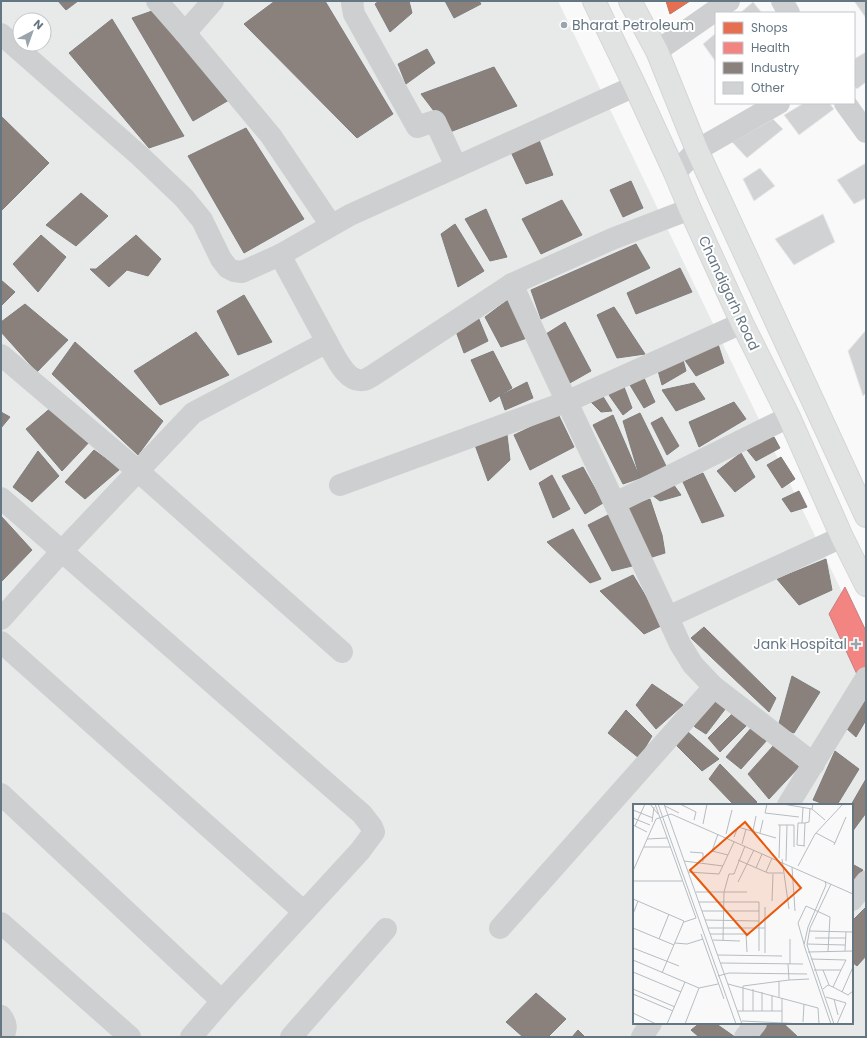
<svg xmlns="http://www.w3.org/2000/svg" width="867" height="1038" viewBox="0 0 867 1038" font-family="Poppins,sans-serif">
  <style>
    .built { fill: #e8e9e9; fill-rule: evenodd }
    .shops { fill: #e76f51; stroke: #c07160 }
    .health { fill: #f28482; stroke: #c88082 }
    .industry { fill: #8a817c; stroke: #7f7e7e }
    .building { fill: #d0d2d3; stroke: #e8e8e8 }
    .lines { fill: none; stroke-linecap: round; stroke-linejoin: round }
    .major-casing { stroke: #d5d6d7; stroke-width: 24 }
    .minor { stroke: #cecfd0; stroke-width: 22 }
    .major { stroke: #e1e2e2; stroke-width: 22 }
    .poi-dot { fill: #99a4ac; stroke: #fff; stroke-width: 1.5 }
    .labels { text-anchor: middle; stroke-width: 4; stroke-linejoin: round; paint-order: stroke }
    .poi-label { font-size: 14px; fill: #657683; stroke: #fff; text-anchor: start }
    .street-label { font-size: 14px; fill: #657683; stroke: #fff }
    .inset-road { fill: none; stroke: #b5bdc3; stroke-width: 1 }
    .view { fill: #e8590c; fill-opacity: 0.15; stroke: #e8590c; stroke-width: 2 }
    .inset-edge { fill: none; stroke: #657683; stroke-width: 2 }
  </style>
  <rect width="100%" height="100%" fill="#f9f9f9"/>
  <!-- built -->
  <path class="built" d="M 1,1 L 558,1 L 866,642 L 866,1037 L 1,1037 ZM 20,20 L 44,20 L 44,44 L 20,44 ZM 634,805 L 852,805 L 852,1023 L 634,1023 Z"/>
  <!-- shops -->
  <polygon class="shops" points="666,1 690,1 670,14"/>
  <!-- health -->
  <polygon class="health" points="845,587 866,631 866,673 861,683 829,614"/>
  <!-- industry -->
  <g class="industry">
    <polygon points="58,1 78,1 66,10"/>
    <polygon points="275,1 325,1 393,114 357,138 244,24"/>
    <polygon points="379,1 409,1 412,13 390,32 375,4"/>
    <polygon points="445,1 479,1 481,4 454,18"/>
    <polygon points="155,10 229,100 193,121 132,18"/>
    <polygon points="112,19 184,136 149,148 69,53"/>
    <polygon points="427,49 435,63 406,84 398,64"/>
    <polygon points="494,67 517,106 450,132 421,94"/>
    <polygon points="2,117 49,163 1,211 1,118"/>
    <polygon points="246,128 304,219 244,253 188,156"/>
    <polygon points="539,140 553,175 526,184 511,152"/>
    <polygon points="631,181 643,208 623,217 610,190"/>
    <polygon points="81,193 108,216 76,246 46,225"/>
    <polygon points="562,200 582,235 541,254 522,219"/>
    <polygon points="486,209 507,257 490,261 465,219"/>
    <polygon points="455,224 484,271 458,287 441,234"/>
    <polygon points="41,235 66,257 38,292 13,264"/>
    <polygon points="136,235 161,259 148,276 127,270 109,287 90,269 96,269"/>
    <polygon points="636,244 650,268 541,319 531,290"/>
    <polygon points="680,268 692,292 636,314 627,293"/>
    <polygon points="1,280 15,292 1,306"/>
    <polygon points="244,295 272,342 238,355 217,311"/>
    <polygon points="509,299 527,338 501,347 485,317"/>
    <polygon points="25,304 68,340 37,372 1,332 1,322"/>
    <polygon points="614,307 645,354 617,358 597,315"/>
    <polygon points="478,317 488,341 464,353 454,326"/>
    <polygon points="565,322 591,371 568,384 546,334"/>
    <polygon points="196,332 229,375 160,405 134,371"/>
    <polygon points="75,342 163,421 138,455 52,374"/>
    <polygon points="718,344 724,363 696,376 682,356"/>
    <polygon points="493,351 512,388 490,402 471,360"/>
    <polygon points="682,356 686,371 662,385 657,367"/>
    <polygon points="643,376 655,402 644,408 630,385"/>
    <polygon points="527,382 533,398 505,410 500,396"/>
    <polygon points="694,383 705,399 676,411 662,390"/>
    <polygon points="624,387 632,408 623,415 609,395 610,392"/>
    <polygon points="602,395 612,411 601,412 589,400"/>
    <polygon points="734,402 746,419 699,447 689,422"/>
    <polygon points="53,406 93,438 62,471 26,429"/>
    <polygon points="1,412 10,417 1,428"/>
    <polygon points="640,413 666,466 640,478 623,421"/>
    <polygon points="558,414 574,447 530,470 514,435"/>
    <polygon points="613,415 640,478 623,484 593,425"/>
    <polygon points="662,417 679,446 667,455 651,423"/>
    <polygon points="507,435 510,460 488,481 475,445"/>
    <polygon points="774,437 780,448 756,461 743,445"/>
    <polygon points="94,450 120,469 85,499 65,482"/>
    <polygon points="38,451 59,476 32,502 13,487"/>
    <polygon points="741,453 755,477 735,492 717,471"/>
    <polygon points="781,457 795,479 782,488 767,465"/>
    <polygon points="583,467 603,503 585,514 562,476"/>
    <polygon points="703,473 724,516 702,523 683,482"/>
    <polygon points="552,475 570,509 553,518 539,483"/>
    <polygon points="673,484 681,495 660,501 652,495"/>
    <polygon points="799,491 807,507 791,512 782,499"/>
    <polygon points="650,499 662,535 665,553 649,558 626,508"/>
    <polygon points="610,514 632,566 612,571 588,525"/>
    <polygon points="1,516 32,550 1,582"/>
    <polygon points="573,529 601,579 590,583 547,542"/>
    <polygon points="826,559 832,590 799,605 777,579"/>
    <polygon points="633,575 663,625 644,634 600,591"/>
    <polygon points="704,627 776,698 769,712 691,638"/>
    <polygon points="792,676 820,692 794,733 778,727"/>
    <polygon points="652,684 683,705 656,729 636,705"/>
    <polygon points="866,693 866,720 856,737 846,728"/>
    <polygon points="713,697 726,708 706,734 695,727 693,724"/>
    <polygon points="626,710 652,736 639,758 608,733"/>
    <polygon points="733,713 748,724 720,752 708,738"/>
    <polygon points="753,726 768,739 741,769 726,757"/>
    <polygon points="688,732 719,759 702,771 675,744"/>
    <polygon points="774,745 799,767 769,799 748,774"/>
    <polygon points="835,751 859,769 837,805 826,805 813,800"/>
    <polygon points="720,764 757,802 753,805 734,805 709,779"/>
    <polygon points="866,779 866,813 852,832 852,805 851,805"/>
    <polygon points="852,864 863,870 852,884"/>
    <polygon points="865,908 866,956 857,966 852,962 852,921"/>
    <polygon points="536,993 566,1019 548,1037 523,1037 506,1022"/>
    <polygon points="700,1023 715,1023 735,1037 699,1037 691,1030"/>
    <polygon points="768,1023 783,1023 798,1037 758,1037 757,1036"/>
    <polygon points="578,1030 585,1037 572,1037"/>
  </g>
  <!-- building -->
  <g class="building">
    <polygon points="854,1 866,1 866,18"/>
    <polygon points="753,2 762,13 740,13"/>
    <polygon points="716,33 716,62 703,44"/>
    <polygon points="866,52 866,82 857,89 854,86 854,59"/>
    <polygon points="804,103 829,103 834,109 799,135 784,115"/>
    <polygon points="773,119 783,129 747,158 732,142"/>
    <polygon points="866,163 866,198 854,204 837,180"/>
    <polygon points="760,168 775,186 754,201 743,179"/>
    <polygon points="823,214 835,242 794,265 775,239"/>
    <polygon points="866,330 866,393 863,396 848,351"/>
  </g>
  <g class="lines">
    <defs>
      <g id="major">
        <polyline points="594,1 635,86 675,173 690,209 742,323 789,417 842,537 866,585"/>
        <polyline points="630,1 657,51 697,150 866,516"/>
      </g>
    </defs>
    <!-- major casing -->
    <use href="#major" class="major-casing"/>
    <!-- minor -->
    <g class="minor">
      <polyline points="157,1 185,33 271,136 331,225"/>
      <polyline points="353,1 352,3 354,14 417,127 435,121 456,166"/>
      <polyline points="782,1 789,13"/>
      <polyline points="185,33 213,1"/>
      <polyline points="1,34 140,156 184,198 202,220 221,259 228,268 234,271 242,272 280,255 350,215 635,86"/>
      <polyline points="657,51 729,1"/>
      <polyline points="845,103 866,132"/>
      <polyline points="675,173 697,150 779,103"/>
      <polyline points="280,255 327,342"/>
      <path d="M 512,284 C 567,404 625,523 680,644 L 693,665 L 714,687 L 814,764"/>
      <path d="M 1,355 L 138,471 L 193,413 L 327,342 C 334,354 346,383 363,380 C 366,380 370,377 372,376 L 512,284 L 612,239 L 690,209"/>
      <polyline points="340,485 566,402 742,323"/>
      <polyline points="1,498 362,814 372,827 374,832 360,851 222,1001 1,794"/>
      <polyline points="615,503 789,417"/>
      <polyline points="668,617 842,537"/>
      <polyline points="1,619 62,551 138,471 342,652"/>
      <polyline points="1,642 304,912"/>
      <polyline points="788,805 866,678"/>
      <polyline points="852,900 866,882"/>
      <polyline points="1,923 130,1037"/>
      <polyline points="500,928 714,687"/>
      <path d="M 1,1016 C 7,1024 7,1029 3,1037"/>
      <polyline points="191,1037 222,1001"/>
      <polyline points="291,1037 386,929"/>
      <polyline points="642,1037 651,1023"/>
      <polyline points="745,1037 756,1023"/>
    </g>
    <!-- major -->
    <use href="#major" class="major"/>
  </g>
  <!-- markers -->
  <g class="poi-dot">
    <circle cx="564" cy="25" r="4"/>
    <path d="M854 638h4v4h4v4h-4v4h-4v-4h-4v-4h4z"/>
  </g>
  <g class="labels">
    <!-- poi labels -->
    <g class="poi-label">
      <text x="572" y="30">Bharat Petroleum</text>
      <text x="847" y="649" text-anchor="end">Jank Hospital</text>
    </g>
    <!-- street labels -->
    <g class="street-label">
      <text transform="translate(729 293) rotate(65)" y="5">Chandigarh Road</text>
    </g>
  </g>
  <!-- overview -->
  <g transform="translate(633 804)">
    <rect width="220" height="220" fill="#f9f9f9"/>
    <path class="inset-road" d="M 17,0 L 25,10M 22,0 L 63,114M 25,0 L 103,220M 31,0 L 109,220M 47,0 L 63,8 L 61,16M 134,0 L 132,9 L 166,13M 150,0 L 179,5 L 180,0M 32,2 L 46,9M 179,5 L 192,16M 0,6 L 20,14M 0,14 L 17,21M 19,18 L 21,3M 169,19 L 170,4M 172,19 L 165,19 L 164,41 L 172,42M 70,20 L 74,0M 0,21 L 14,28M 145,21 L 161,21 L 161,43M 2,22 L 12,0M 120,27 L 123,12M 127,29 L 130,16M 183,29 L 202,39M 85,30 L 79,47 L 95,51M 93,30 L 99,6M 101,33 L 105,23 L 143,34M 14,35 L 34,34M 109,40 L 113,25M 201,41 L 213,13M 171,42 L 172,19 L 176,18 L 177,5M 11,43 L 38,43M 57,48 L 70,49 L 70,58M 146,54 L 147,21M 149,55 L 156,105M 105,56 L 135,69 L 150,69M 51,57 L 90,62M 153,57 L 154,21M 165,62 L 182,30 L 210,0M 159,63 L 162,107M 123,64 L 129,50M 0,67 L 23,15 L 38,10 L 220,90M 55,68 L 86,70 L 101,38M 133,68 L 139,54M 0,77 L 49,77M 192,77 L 193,81 L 175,123 L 171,141 L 198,220M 105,78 L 121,46M 198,80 L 177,124 L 174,141 L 201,220M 63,88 L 91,88 L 96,70 L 101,70 L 112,42M 0,95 L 51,117 L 29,169M 139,97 L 140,70M 66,98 L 126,98 L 126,117 L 72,116M 132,103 L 132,149M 69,107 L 126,107M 0,110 L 5,97M 51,118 L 63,114M 0,124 L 41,141M 75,124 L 132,124M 177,127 L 220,128M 68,130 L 91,195M 77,130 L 113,130 L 114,148M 182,134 L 213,134M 26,135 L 36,110M 80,136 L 107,137M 90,136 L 91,88 L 114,88M 42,139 L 54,140 L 70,135M 171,140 L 165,119 L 173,102 L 197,113 L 195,147M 174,140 L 212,141M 0,144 L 46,162M 126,147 L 126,117M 212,147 L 213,128M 220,147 L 220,126M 175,148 L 220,147M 85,151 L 149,152M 178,155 L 213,156 L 208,166M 0,156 L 66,184 L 85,180M 88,159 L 170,160M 155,160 L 156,176 L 176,175M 157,160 L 157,135M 181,166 L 208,166 L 200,183 L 195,181 L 190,185M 190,166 L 196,181M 0,168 L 48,188M 85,172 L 96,169 L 174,170M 146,177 L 146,193M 95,180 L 185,204 L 186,220M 200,183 L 215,191 L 220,187M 0,185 L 42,203M 120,185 L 120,207M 209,188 L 220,163M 0,190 L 40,207M 193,193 L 213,199 L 204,220M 149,194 L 149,220M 201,195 L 205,211M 105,207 L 149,207M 110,207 L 110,182 L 156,176M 129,207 L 129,188M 139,207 L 139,191M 0,209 L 23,220M 109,217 L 171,220M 170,218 L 171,200M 34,220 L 52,178M 52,220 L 66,184"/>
    <path class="view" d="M 112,18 L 168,84 L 114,131 L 57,66 Z"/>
    <rect width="220" height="220" class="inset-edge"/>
  </g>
  <!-- border -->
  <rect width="867" height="1038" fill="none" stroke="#657683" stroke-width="4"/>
  <!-- legend -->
  <rect x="715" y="12" width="140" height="92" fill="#ffffff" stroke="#c1c8cd"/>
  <rect x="723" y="22" width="20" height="12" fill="#e76f51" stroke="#c1c8cd"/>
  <text x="751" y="32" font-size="12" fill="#657683">Shops</text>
  <rect x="723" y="42" width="20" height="12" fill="#f28482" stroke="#c1c8cd"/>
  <text x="751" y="52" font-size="12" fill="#657683">Health</text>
  <rect x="723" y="62" width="20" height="12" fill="#8a817c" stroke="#c1c8cd"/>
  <text x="751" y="72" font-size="12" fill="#657683">Industry</text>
  <rect x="723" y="82" width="20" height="12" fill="#d0d2d3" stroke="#c1c8cd"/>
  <text x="751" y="92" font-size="12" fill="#657683">Other</text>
  <!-- north arrow -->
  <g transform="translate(32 32) rotate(41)"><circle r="19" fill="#ffffff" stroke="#c1c8cd"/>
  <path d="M0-3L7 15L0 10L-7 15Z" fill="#99a4ac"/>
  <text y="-6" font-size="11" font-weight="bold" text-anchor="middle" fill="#657683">N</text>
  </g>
</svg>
